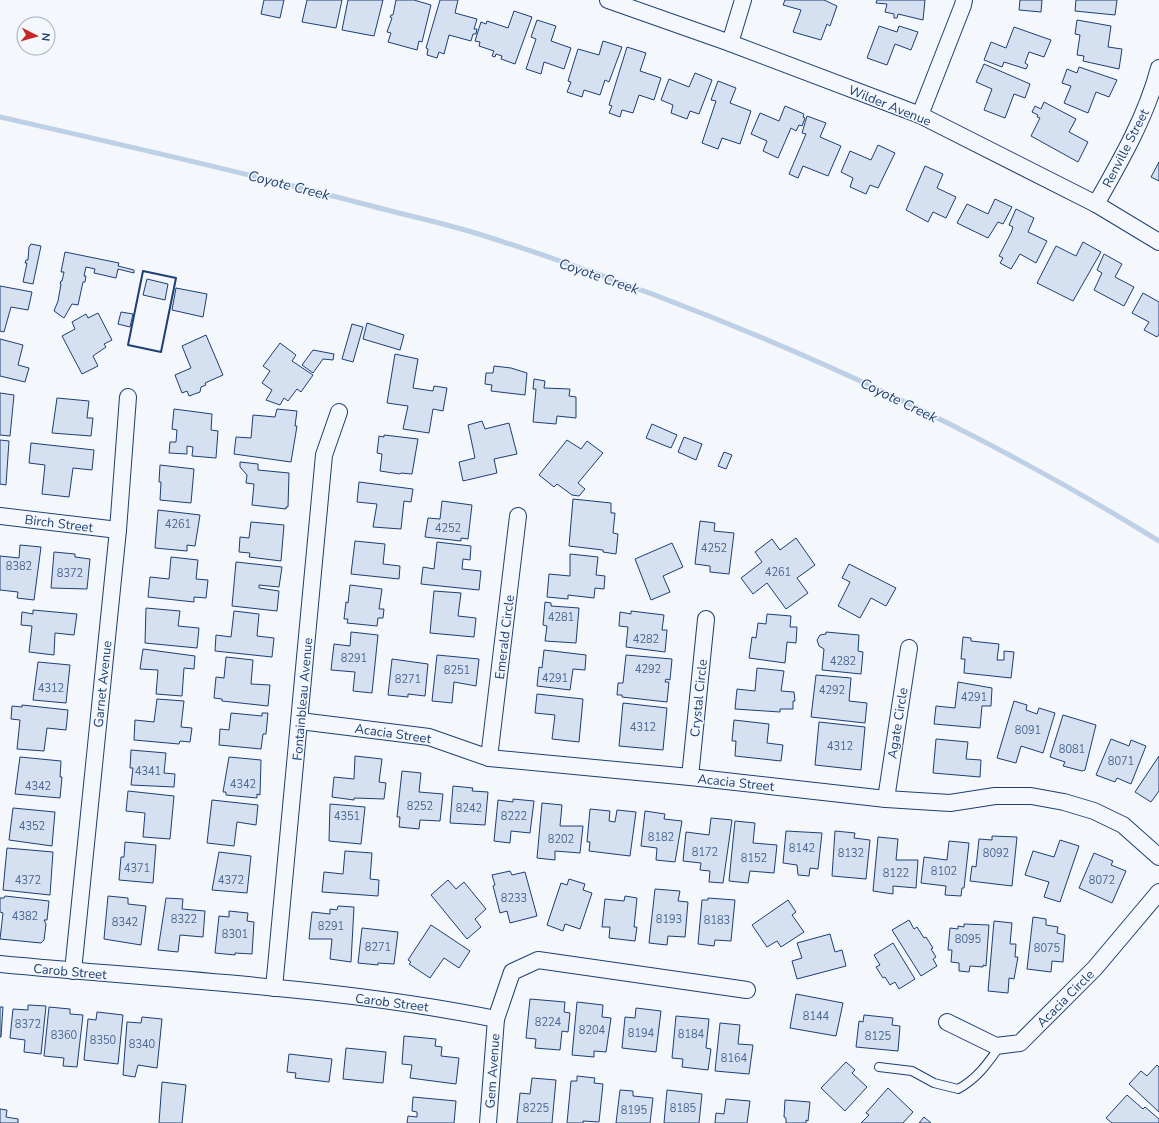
<svg xmlns="http://www.w3.org/2000/svg" width="1159" height="1123" viewBox="0 0 1159 1123" font-family="'Nunito Sans',sans-serif">
  <style>
    .lines { fill: none; stroke-linecap: round; stroke-linejoin: round }
    .stream { stroke: #bed0e5; stroke-width: 5 }
    .building { fill: #d5e0f0; stroke: #1d3f73 }
    .service-casing { stroke: #1d3f73; stroke-width: 10 }
    .minor-casing { stroke: #1d3f73; stroke-width: 18 }
    .service { stroke: #f4f7fb; stroke-width: 8 }
    .minor { stroke: #f4f7fb; stroke-width: 16 }
    .wall { stroke: #1d3f73; stroke-width: 2 }
    .labels { text-anchor: middle; stroke-width: 3; stroke-linejoin: round; paint-order: stroke }
    .number-label { font-size: 11px; fill: #4b6792 }
    .street-label { font-size: 13px; fill: #1d3f73; stroke: #f4f7fb }
    .water-label { font-size: 14px; font-style: italic; fill: #1d3f73; stroke: #f4f7fb }
  </style>
  <rect width="100%" height="100%" fill="#f4f7fb"/>
  <g class="lines">
    <!-- stream -->
    <path class="stream" d="M 0,117 C 122,145 243,172 364,204 C 404,215 445,223 485,236 C 720,311 949,411 1159,541"/>
  </g>
  <!-- building -->
  <g class="building">
    <polygon points="264,0 284,0 280,18 261,14"/>
    <polygon points="307,0 342,0 336,28 302,22"/>
    <polygon points="348,0 383,0 374,36 342,30"/>
    <polygon points="396,0 414,0 431,5 422,42 419,41 417,50 388,42 391,33 387,32 392,18 390,17 391,15 393,15"/>
    <polygon points="440,0 458,0 455,13 477,19 474,29 477,29 476,34 473,34 471,41 449,35 444,54 439,52 437,58 427,55 428,49 426,48"/>
    <polygon points="785,0 824,0 837,6 830,26 827,24 821,40 793,32 801,10 783,5"/>
    <polygon points="877,0 925,0 923,20 898,14 897,18 894,18 894,14 885,12 887,4 876,3"/>
    <polygon points="1020,0 1042,0 1041,12 1019,10"/>
    <polygon points="1076,0 1117,0 1115,15 1075,11"/>
    <polygon points="514,11 532,17 515,64 501,59 502,56 496,54 495,57 492,56 494,51 479,46 480,42 475,41 481,22 486,24 487,21 508,28"/>
    <polygon points="537,20 556,26 551,41 571,48 564,69 544,62 541,74 526,69 536,39 531,37"/>
    <polygon points="1077,20 1111,26 1108,47 1122,49 1119,69 1083,61 1084,56 1077,55 1080,35 1075,34"/>
    <polygon points="879,26 897,32 899,26 918,32 911,50 895,44 887,65 867,58"/>
    <polygon points="1014,27 1051,40 1044,57 1029,52 1025,63 1028,65 1026,69 1004,62 1002,67 984,60 991,42 1006,48"/>
    <polygon points="603,41 622,47 609,82 605,80 600,95 584,90 582,97 567,92 571,82 568,81 578,49 599,55"/>
    <polygon points="627,47 646,53 640,71 661,78 654,100 639,95 633,113 622,110 620,117 609,113 612,106 609,105"/>
    <polygon points="984,64 1030,84 1025,98 1014,94 1005,118 984,110 992,89 976,82"/>
    <polygon points="1079,67 1117,80 1109,97 1096,92 1088,113 1064,103 1071,86 1062,83 1067,69 1077,73"/>
    <polygon points="695,73 712,80 699,114 690,111 687,119 671,113 673,105 661,100 669,79 689,87"/>
    <polygon points="718,81 736,88 730,103 751,111 740,144 722,138 718,149 702,143 716,101 711,100"/>
    <polygon points="1044,102 1076,119 1069,132 1088,142 1078,162 1031,136 1040,118 1037,117 1038,115 1032,112 1035,106 1041,109"/>
    <polygon points="785,106 804,114 803,117 805,118 802,126 799,125 796,131 791,128 778,158 763,151 767,141 751,134 760,113 779,121"/>
    <polygon points="807,116 826,123 820,137 841,146 828,176 803,166 798,178 789,174 806,134 802,133"/>
    <polygon points="878,145 895,153 878,188 870,185 866,194 850,187 853,178 841,172 850,151 871,160"/>
    <polygon points="1159,162 1159,181 1151,177"/>
    <polygon points="925,166 943,174 937,188 956,197 946,218 933,212 928,222 906,210"/>
    <polygon points="995,199 1012,207 1003,224 998,222 988,238 957,223 967,204 988,214"/>
    <polygon points="1016,209 1034,218 1028,232 1047,241 1036,263 1020,254 1011,269 1000,263 1003,258 999,256 1011,233 1013,227 1009,225"/>
    <polygon points="1083,242 1101,252 1073,301 1037,283 1056,246 1076,256"/>
    <polygon points="31,244 41,246 33,284 23,282 27,263 25,263 26,260 28,260 29,247"/>
    <polygon points="65,252 119,263 118,266 134,270 134,273 118,269 116,278 94,273 95,269 86,267 84,276 86,276 85,282 83,282 78,305 72,304 64,318 54,311 58,301 61,284 60,284 61,281 62,281 64,272 61,272"/>
    <polygon points="1104,254 1122,264 1115,277 1134,287 1124,306 1094,290 1102,273 1097,270"/>
    <polygon points="147,279 168,284 165,300 143,295"/>
    <polygon points="0,286 32,292 28,310 11,307 4,332 0,331"/>
    <polygon points="176,288 207,294 203,317 172,310"/>
    <polygon points="1143,293 1159,302 1159,334 1157,337 1144,330 1149,322 1132,313"/>
    <polygon points="121,312 133,314 130,327 118,324"/>
    <polygon points="98,313 112,340 104,344 106,347 93,356 98,366 82,374 62,336 75,329 72,322 86,314 88,318"/>
    <polygon points="367,323 404,335 400,350 363,339"/>
    <polygon points="352,324 363,327 353,362 342,359"/>
    <polygon points="206,335 223,375 205,383 206,385 201,387 200,392 189,396 187,391 182,393 175,375 191,368 182,346"/>
    <polygon points="0,339 23,345 18,365 29,368 25,382 0,376"/>
    <polygon points="280,343 296,355 292,361 313,375 301,392 297,389 288,401 284,398 280,405 266,400 272,390 262,383 270,371 263,366"/>
    <polygon points="313,350 334,354 333,360 323,359 313,373 302,365"/>
    <polygon points="395,354 418,359 413,388 433,391 434,386 447,388 443,411 433,409 429,433 403,429 408,406 387,403"/>
    <polygon points="494,366 511,368 527,373 525,395 491,391 492,385 485,384 486,373 493,373"/>
    <polygon points="534,379 545,381 544,388 570,389 569,396 576,397 576,418 557,416 556,424 533,422 536,389 533,389"/>
    <polygon points="0,393 14,395 10,436 0,435"/>
    <polygon points="57,398 89,401 87,418 93,418 91,436 52,433"/>
    <polygon points="174,409 212,414 211,430 218,431 216,458 192,456 193,447 187,446 187,454 169,453 170,442 176,442 177,430 172,429"/>
    <polygon points="277,409 297,411 295,426 297,426 291,462 234,454 236,437 251,438 253,415 275,417"/>
    <polygon points="482,421 485,429 509,423 517,454 494,459 497,473 463,481 459,462 475,458 468,425"/>
    <polygon points="652,424 677,435 671,448 646,438"/>
    <polygon points="384,435 418,439 412,474 401,473 400,474 380,471 382,454 377,453 379,436 384,437"/>
    <polygon points="684,437 702,444 696,460 678,452"/>
    <polygon points="0,440 9,441 6,485 0,484"/>
    <polygon points="567,440 581,449 587,441 603,453 578,483 585,489 579,496 572,495 557,484 554,487 539,475"/>
    <polygon points="31,443 94,450 92,470 73,468 69,497 42,494 45,465 29,463"/>
    <polygon points="724,452 732,455 726,469 718,466"/>
    <polygon points="240,462 258,464 258,470 289,473 288,507 286,507 286,509 252,505 254,484 246,483 247,475 240,467"/>
    <polygon points="160,465 194,469 191,503 160,500 161,482 159,482"/>
    <polygon points="359,482 413,489 411,502 404,501 401,529 373,527 377,504 357,502"/>
    <polygon points="573,499 611,503 611,513 615,513 613,533 618,534 616,554 603,552 603,550 569,546"/>
    <polygon points="442,501 472,505 468,539 461,538 461,541 425,537 428,518 440,519"/>
    <polygon points="158,510 200,515 195,546 187,545 187,551 155,548"/>
    <polygon points="700,521 715,523 714,531 734,533 729,574 710,572 710,566 695,564"/>
    <polygon points="251,522 284,525 281,561 249,557 250,553 239,552 240,537 249,538"/>
    <polygon points="796,538 815,565 797,578 808,593 786,609 767,583 753,594 741,578 762,562 755,552 772,539 780,550"/>
    <polygon points="355,541 385,544 383,564 400,566 399,579 351,574"/>
    <polygon points="437,542 471,546 470,560 463,559 462,569 481,571 479,590 421,584 423,567 434,569"/>
    <polygon points="672,543 683,567 663,576 670,592 651,600 635,559"/>
    <polygon points="20,545 41,547 34,600 17,598 18,592 0,590 0,556 19,558"/>
    <polygon points="54,552 75,554 75,557 90,559 87,589 51,588"/>
    <polygon points="570,554 598,557 596,575 605,576 604,589 595,588 594,598 568,595 568,599 547,597 549,574 570,576"/>
    <polygon points="171,557 198,560 196,579 208,580 206,598 194,597 194,602 148,597 150,577 169,579"/>
    <polygon points="236,562 282,567 279,587 259,585 259,588 279,591 277,611 232,606"/>
    <polygon points="849,564 896,588 886,606 871,598 860,618 838,606 850,582 842,578"/>
    <polygon points="350,585 382,589 379,609 384,609 383,618 378,618 377,626 347,623 348,619 344,619 346,602 348,603"/>
    <polygon points="434,591 461,593 458,616 476,618 474,637 430,633"/>
    <polygon points="545,602 551,603 551,606 579,608 576,643 545,641 547,626 543,625"/>
    <polygon points="146,608 180,611 178,626 199,628 197,648 145,643"/>
    <polygon points="33,610 77,614 74,635 55,633 54,655 29,652 32,626 21,625 22,612 33,614"/>
    <polygon points="234,611 259,614 257,636 274,638 272,657 215,651 216,635 231,637"/>
    <polygon points="631,611 664,615 662,630 667,630 665,652 626,647 628,627 619,626 620,612 631,614"/>
    <polygon points="767,614 791,616 790,627 797,627 796,643 787,642 785,663 749,658 752,637 756,638 758,623 766,624"/>
    <polygon points="351,632 378,635 372,693 353,691 355,672 331,670 334,644 350,646"/>
    <polygon points="826,632 859,635 858,651 863,652 861,674 822,670 824,649 819,646 817,640 820,635 826,634"/>
    <polygon points="963,637 971,638 971,641 999,644 997,660 1004,660 1004,651 1014,652 1011,678 964,673 965,659 961,659"/>
    <polygon points="143,649 195,656 194,669 184,668 182,696 156,694 158,670 140,669"/>
    <polygon points="544,650 586,655 585,670 573,669 570,690 537,686 539,667 542,668"/>
    <polygon points="437,655 479,659 476,686 454,682 452,703 432,701"/>
    <polygon points="626,655 672,659 670,680 666,679 665,682 669,682 667,702 622,697 622,695 617,695 618,683 623,683"/>
    <polygon points="226,657 253,660 251,684 270,685 268,706 222,701 222,699 214,698 216,677 224,678"/>
    <polygon points="392,659 428,664 425,696 408,694 408,697 388,695"/>
    <polygon points="38,662 70,665 66,703 33,700"/>
    <polygon points="757,668 784,671 781,691 794,692 795,701 793,701 793,709 780,709 780,712 735,709 737,689 755,691"/>
    <polygon points="816,675 851,678 849,701 867,703 865,723 811,717"/>
    <polygon points="958,682 992,688 991,706 982,706 980,728 934,724 936,706 955,708"/>
    <polygon points="537,694 583,699 579,742 552,739 555,715 535,713"/>
    <polygon points="157,699 184,701 181,727 192,728 190,742 180,741 179,744 134,740 135,720 154,722"/>
    <polygon points="1014,701 1027,705 1026,710 1037,714 1039,708 1055,713 1043,753 1021,746 1016,763 997,758"/>
    <polygon points="623,703 667,708 663,750 619,746"/>
    <polygon points="22,705 68,710 66,730 47,728 44,751 17,749 20,720 11,719 12,706 22,707"/>
    <polygon points="231,713 262,716 262,713 268,713 266,734 263,734 261,749 219,745 220,729 229,730"/>
    <polygon points="1063,715 1096,725 1085,770 1082,771 1063,766 1065,762 1050,757"/>
    <polygon points="734,720 769,724 767,743 783,745 781,761 735,756 736,741 732,741"/>
    <polygon points="819,722 865,727 861,770 815,765"/>
    <polygon points="936,739 968,742 966,759 981,760 980,777 933,773"/>
    <polygon points="1111,739 1129,746 1131,740 1146,746 1131,784 1117,778 1115,782 1096,775"/>
    <polygon points="131,750 166,753 164,773 175,774 174,787 131,785 133,768 130,768"/>
    <polygon points="355,756 382,759 379,782 386,783 384,799 354,798 354,800 332,797 334,777 354,779"/>
    <polygon points="1159,756 1159,791 1151,802 1135,792"/>
    <polygon points="20,757 61,761 60,777 62,777 60,798 15,794"/>
    <polygon points="229,757 261,760 260,795 257,794 257,798 226,795 226,792 223,792"/>
    <polygon points="402,771 421,773 419,792 443,794 440,821 420,820 419,829 399,827 400,817 397,817"/>
    <polygon points="453,786 473,788 472,791 488,792 485,825 450,823"/>
    <polygon points="128,791 174,796 170,839 143,837 145,813 126,811"/>
    <polygon points="513,799 534,801 530,833 511,831 510,843 494,841 498,800 513,802"/>
    <polygon points="212,800 258,805 256,825 237,822 234,846 207,843"/>
    <polygon points="542,803 562,805 560,826 583,826 580,853 555,851 555,860 537,858"/>
    <polygon points="330,804 365,807 361,844 329,841"/>
    <polygon points="13,808 55,812 52,846 9,840"/>
    <polygon points="590,809 610,811 609,821 615,822 617,810 636,812 630,856 589,851 590,842 587,842"/>
    <polygon points="645,811 665,814 664,819 682,821 675,862 656,860 657,848 641,846"/>
    <polygon points="711,818 732,820 723,883 709,882 710,871 700,870 701,863 683,861 686,832 709,835"/>
    <polygon points="735,821 755,823 753,843 777,845 774,873 750,871 748,883 729,881"/>
    <polygon points="786,831 822,833 818,869 810,868 809,876 798,875 797,865 783,863"/>
    <polygon points="835,831 855,833 854,838 870,840 866,879 832,876"/>
    <polygon points="992,836 1017,837 1012,886 970,881 972,866 976,867 979,839 992,840"/>
    <polygon points="878,837 898,839 896,860 918,860 916,888 893,886 893,894 873,891"/>
    <polygon points="1060,840 1079,846 1060,902 1044,897 1049,882 1025,875 1033,851 1054,857"/>
    <polygon points="949,841 969,843 964,888 962,888 961,896 945,895 946,886 921,883 924,857 947,860"/>
    <polygon points="125,842 156,845 153,883 119,880 121,857 124,857"/>
    <polygon points="7,848 53,852 50,895 3,890"/>
    <polygon points="345,851 372,853 370,879 379,880 378,896 322,892 324,872 343,874"/>
    <polygon points="219,852 251,856 247,893 212,890"/>
    <polygon points="1094,853 1113,861 1111,865 1126,871 1112,903 1079,888"/>
    <polygon points="510,871 512,875 525,872 537,916 510,923 507,911 500,913 493,886 495,885 492,875"/>
    <polygon points="569,879 585,884 583,890 592,893 580,929 565,924 563,931 547,925 561,883 567,885"/>
    <polygon points="448,880 456,889 464,882 486,909 475,919 481,927 467,939 431,895"/>
    <polygon points="655,889 680,891 678,901 688,902 685,937 668,936 667,945 649,943"/>
    <polygon points="5,896 49,901 47,920 44,920 46,924 44,940 41,943 0,939 3,913 0,912 0,898 4,898"/>
    <polygon points="108,896 128,898 128,904 146,906 141,945 104,939"/>
    <polygon points="625,896 637,898 634,927 637,927 635,941 609,938 610,927 602,927 605,899 624,901"/>
    <polygon points="166,898 183,899 182,909 205,911 203,937 180,935 178,952 158,950"/>
    <polygon points="708,898 735,900 731,941 715,940 714,946 698,944 702,900 708,900"/>
    <polygon points="788,900 796,912 792,915 804,932 781,947 777,941 767,947 752,925"/>
    <polygon points="338,906 354,907 351,962 330,959 332,939 309,939 312,912 330,914 330,909 337,910"/>
    <polygon points="229,911 248,913 247,921 254,922 252,954 235,953 235,955 215,953 219,916 229,917"/>
    <polygon points="1033,917 1046,919 1046,925 1058,927 1057,933 1065,935 1063,962 1052,961 1051,972 1027,969"/>
    <polygon points="909,920 914,929 917,927 924,938 926,937 933,948 931,949 936,957 933,959 937,966 921,976 892,930"/>
    <polygon points="994,921 1012,923 1010,944 1016,944 1015,957 1018,957 1014,979 1009,978 1008,993 988,991"/>
    <polygon points="964,924 989,925 986,966 983,965 983,967 970,966 969,972 959,971 959,963 951,962 952,950 948,950 950,928 958,929 958,926 964,927"/>
    <polygon points="431,925 470,951 459,968 444,958 430,978 409,964 411,962 408,960"/>
    <polygon points="362,928 398,932 394,964 378,963 378,965 358,963"/>
    <polygon points="830,934 835,952 842,950 846,966 797,979 792,961 802,958 797,943"/>
    <polygon points="893,943 915,979 899,989 895,982 890,985 885,977 883,978 876,967 880,965 874,955"/>
    <polygon points="796,994 843,1003 836,1036 790,1028"/>
    <polygon points="530,999 565,1002 564,1012 570,1013 568,1032 562,1031 560,1050 535,1048 536,1039 526,1038"/>
    <polygon points="577,1002 603,1005 602,1017 611,1018 606,1052 594,1051 594,1057 572,1055"/>
    <polygon points="28,1005 46,1006 41,1054 24,1052 25,1040 10,1038 13,1009 28,1010"/>
    <polygon points="0,1007 3,1007 1,1037 0,1037"/>
    <polygon points="49,1007 70,1009 70,1014 83,1015 77,1067 63,1066 64,1058 44,1056"/>
    <polygon points="636,1008 661,1011 656,1052 622,1048 625,1017 635,1018"/>
    <polygon points="97,1012 123,1015 118,1064 84,1060 88,1019 96,1020"/>
    <polygon points="864,1015 893,1018 892,1025 900,1026 898,1051 856,1047 859,1021 863,1022"/>
    <polygon points="676,1016 709,1019 706,1048 711,1049 708,1070 682,1067 683,1059 672,1058"/>
    <polygon points="142,1017 162,1019 157,1068 138,1065 135,1077 123,1075 127,1022 141,1023"/>
    <polygon points="720,1023 740,1025 738,1044 753,1045 749,1074 715,1071"/>
    <polygon points="404,1036 436,1039 435,1046 442,1047 441,1056 459,1058 456,1084 410,1078 412,1065 402,1064"/>
    <polygon points="346,1048 386,1052 383,1083 343,1079"/>
    <polygon points="289,1054 332,1059 329,1082 295,1078 296,1073 287,1072"/>
    <polygon points="846,1062 855,1070 852,1073 867,1087 845,1111 821,1088"/>
    <polygon points="1157,1065 1159,1067 1159,1112 1129,1084 1141,1071 1147,1076"/>
    <polygon points="577,1076 595,1078 594,1083 603,1084 599,1122 583,1121 583,1123 567,1123 571,1081 577,1081"/>
    <polygon points="532,1078 556,1080 552,1123 517,1123 520,1093 530,1094"/>
    <polygon points="162,1082 186,1085 182,1123 159,1123"/>
    <polygon points="888,1088 913,1112 903,1123 861,1123 869,1115 866,1113"/>
    <polygon points="620,1090 633,1091 633,1096 653,1098 650,1123 616,1123"/>
    <polygon points="667,1090 702,1094 699,1123 664,1123"/>
    <polygon points="1127,1095 1143,1109 1145,1107 1159,1119 1159,1123 1112,1123 1106,1118"/>
    <polygon points="413,1097 456,1101 454,1123 407,1123 408,1116 417,1117 417,1112 412,1111"/>
    <polygon points="726,1099 750,1101 747,1123 715,1123 716,1113 724,1114"/>
    <polygon points="785,1100 810,1102 808,1121 806,1120 806,1123 786,1123 786,1118 784,1117"/>
    <polygon points="0,1109 7,1110 6,1117 18,1119 18,1123 0,1123"/>
    <polygon points="924,1117 931,1123 919,1123"/>
  </g>
  <g class="lines">
    <defs>
      <path id="service" d="M 879,1067 L 912,1071 L 934,1083 L 958,1089 C 977,1079 988,1063 1000,1046"/>
      <g id="minor">
        <polyline points="608,0 730,43 920,115 1096,204 1159,242"/>
        <polyline points="730,43 743,0"/>
        <polyline points="920,115 963,5 964,0"/>
        <path d="M 1096,204 C 1121,160 1146,117 1159,68"/>
        <polyline points="0,516 118,530"/>
        <polyline points="300,721 429,737 489,758 690,777 886,799 950,803 995,796 1031,796 1064,802 1094,811 1123,825 1159,857"/>
        <polyline points="489,758 518,516"/>
        <polyline points="690,777 706,619"/>
        <polyline points="886,799 909,648"/>
        <path d="M 0,964 C 165,980 333,986 496,1019 L 512,972 L 538,960 L 747,990"/>
        <polyline points="73,971 118,530 128,397"/>
        <polyline points="274,988 324,455 339,412"/>
        <polyline points="947,1022 996,1046 1020,1043 1095,968 1159,892"/>
        <polyline points="488,1123 496,1019"/>
      </g>
    </defs>
    <!-- service casing -->
    <use href="#service" class="service-casing"/>
    <!-- minor casing -->
    <use href="#minor" class="minor-casing"/>
    <!-- service -->
    <use href="#service" class="service"/>
    <!-- minor -->
    <use href="#minor" class="minor"/>
    <!-- wall -->
    <polygon class="wall" points="143,271 176,278 161,352 128,345"/>
  </g>
  <g class="labels">
    <!-- number labels -->
    <g class="number-label">
      <text x="178" y="528">4261</text>
      <text x="448" y="532">4252</text>
      <text x="714" y="552">4252</text>
      <text x="19" y="570">8382</text>
      <text x="778" y="576">4261</text>
      <text x="70" y="577">8372</text>
      <text x="561" y="621">4281</text>
      <text x="646" y="643">4282</text>
      <text x="354" y="662">8291</text>
      <text x="843" y="665">4282</text>
      <text x="648" y="673">4292</text>
      <text x="457" y="674">8251</text>
      <text x="555" y="682">4291</text>
      <text x="408" y="683">8271</text>
      <text x="51" y="692">4312</text>
      <text x="832" y="694">4292</text>
      <text x="974" y="701">4291</text>
      <text x="643" y="731">4312</text>
      <text x="1028" y="734">8091</text>
      <text x="840" y="750">4312</text>
      <text x="1072" y="753">8081</text>
      <text x="1121" y="765">8071</text>
      <text x="148" y="775">4341</text>
      <text x="243" y="788">4342</text>
      <text x="38" y="790">4342</text>
      <text x="420" y="810">8252</text>
      <text x="469" y="812">8242</text>
      <text x="347" y="820">4351</text>
      <text x="514" y="820">8222</text>
      <text x="32" y="830">4352</text>
      <text x="661" y="841">8182</text>
      <text x="561" y="843">8202</text>
      <text x="802" y="852">8142</text>
      <text x="705" y="856">8172</text>
      <text x="851" y="857">8132</text>
      <text x="996" y="857">8092</text>
      <text x="754" y="862">8152</text>
      <text x="137" y="872">4371</text>
      <text x="944" y="875">8102</text>
      <text x="896" y="877">8122</text>
      <text x="28" y="884">4372</text>
      <text x="231" y="884">4372</text>
      <text x="1102" y="884">8072</text>
      <text x="514" y="902">8233</text>
      <text x="25" y="920">4382</text>
      <text x="184" y="923">8322</text>
      <text x="669" y="923">8193</text>
      <text x="717" y="924">8183</text>
      <text x="125" y="926">8342</text>
      <text x="331" y="930">8291</text>
      <text x="235" y="938">8301</text>
      <text x="968" y="943">8095</text>
      <text x="378" y="951">8271</text>
      <text x="1047" y="952">8075</text>
      <text x="816" y="1020">8144</text>
      <text x="548" y="1026">8224</text>
      <text x="28" y="1028">8372</text>
      <text x="592" y="1034">8204</text>
      <text x="641" y="1037">8194</text>
      <text x="691" y="1038">8184</text>
      <text x="64" y="1039">8360</text>
      <text x="878" y="1040">8125</text>
      <text x="103" y="1044">8350</text>
      <text x="142" y="1048">8340</text>
      <text x="734" y="1062">8164</text>
      <text x="536" y="1112">8225</text>
      <text x="683" y="1112">8185</text>
      <text x="634" y="1114">8195</text>
    </g>
    <!-- street labels -->
    <g class="street-label">
      <text transform="translate(890 105) rotate(22)" y="5">Wilder Avenue</text>
      <text transform="translate(1125 148) rotate(-63)" y="5">Renville Street</text>
      <text transform="translate(59 523) rotate(7)" y="5">Birch Street</text>
      <text transform="translate(504 637) rotate(-83)" y="5">Emerald Circle</text>
      <text transform="translate(102 684) rotate(-84)" y="5">Garnet Avenue</text>
      <text transform="translate(698 698) rotate(-84)" y="5">Crystal Circle</text>
      <text transform="translate(302 699) rotate(-85)" y="5">Fontainbleau Avenue</text>
      <text transform="translate(897 723) rotate(-81)" y="5">Agate Circle</text>
      <text transform="translate(393 733) rotate(8)" y="5">Acacia Street</text>
      <text transform="translate(736 782) rotate(6)" y="5">Acacia Street</text>
      <text transform="translate(70 971) rotate(5)" y="5">Carob Street</text>
      <text transform="translate(1065 998) rotate(-45)" y="5">Acacia Circle</text>
      <text transform="translate(392 1002) rotate(7)" y="5">Carob Street</text>
      <text transform="translate(492 1071) rotate(-86)" y="5">Gem Avenue</text>
    </g>
    <!-- water labels -->
    <g class="water-label">
      <text transform="translate(289 185) rotate(14)" y="5">Coyote Creek</text>
      <text transform="translate(599 276) rotate(19)" y="5">Coyote Creek</text>
      <text transform="translate(899 400) rotate(26)" y="5">Coyote Creek</text>
    </g>
  </g>
  <!-- north arrow -->
  <g transform="translate(36 36) rotate(96)"><circle r="19" fill="#f4f7fb" stroke="#9eadc5"/>
  <path d="M0-3L7 15L0 10L-7 15Z" fill="#c62828"/>
  <text y="-6" font-size="11" font-weight="bold" text-anchor="middle" fill="#1d3f73">N</text>
  </g>
</svg>
